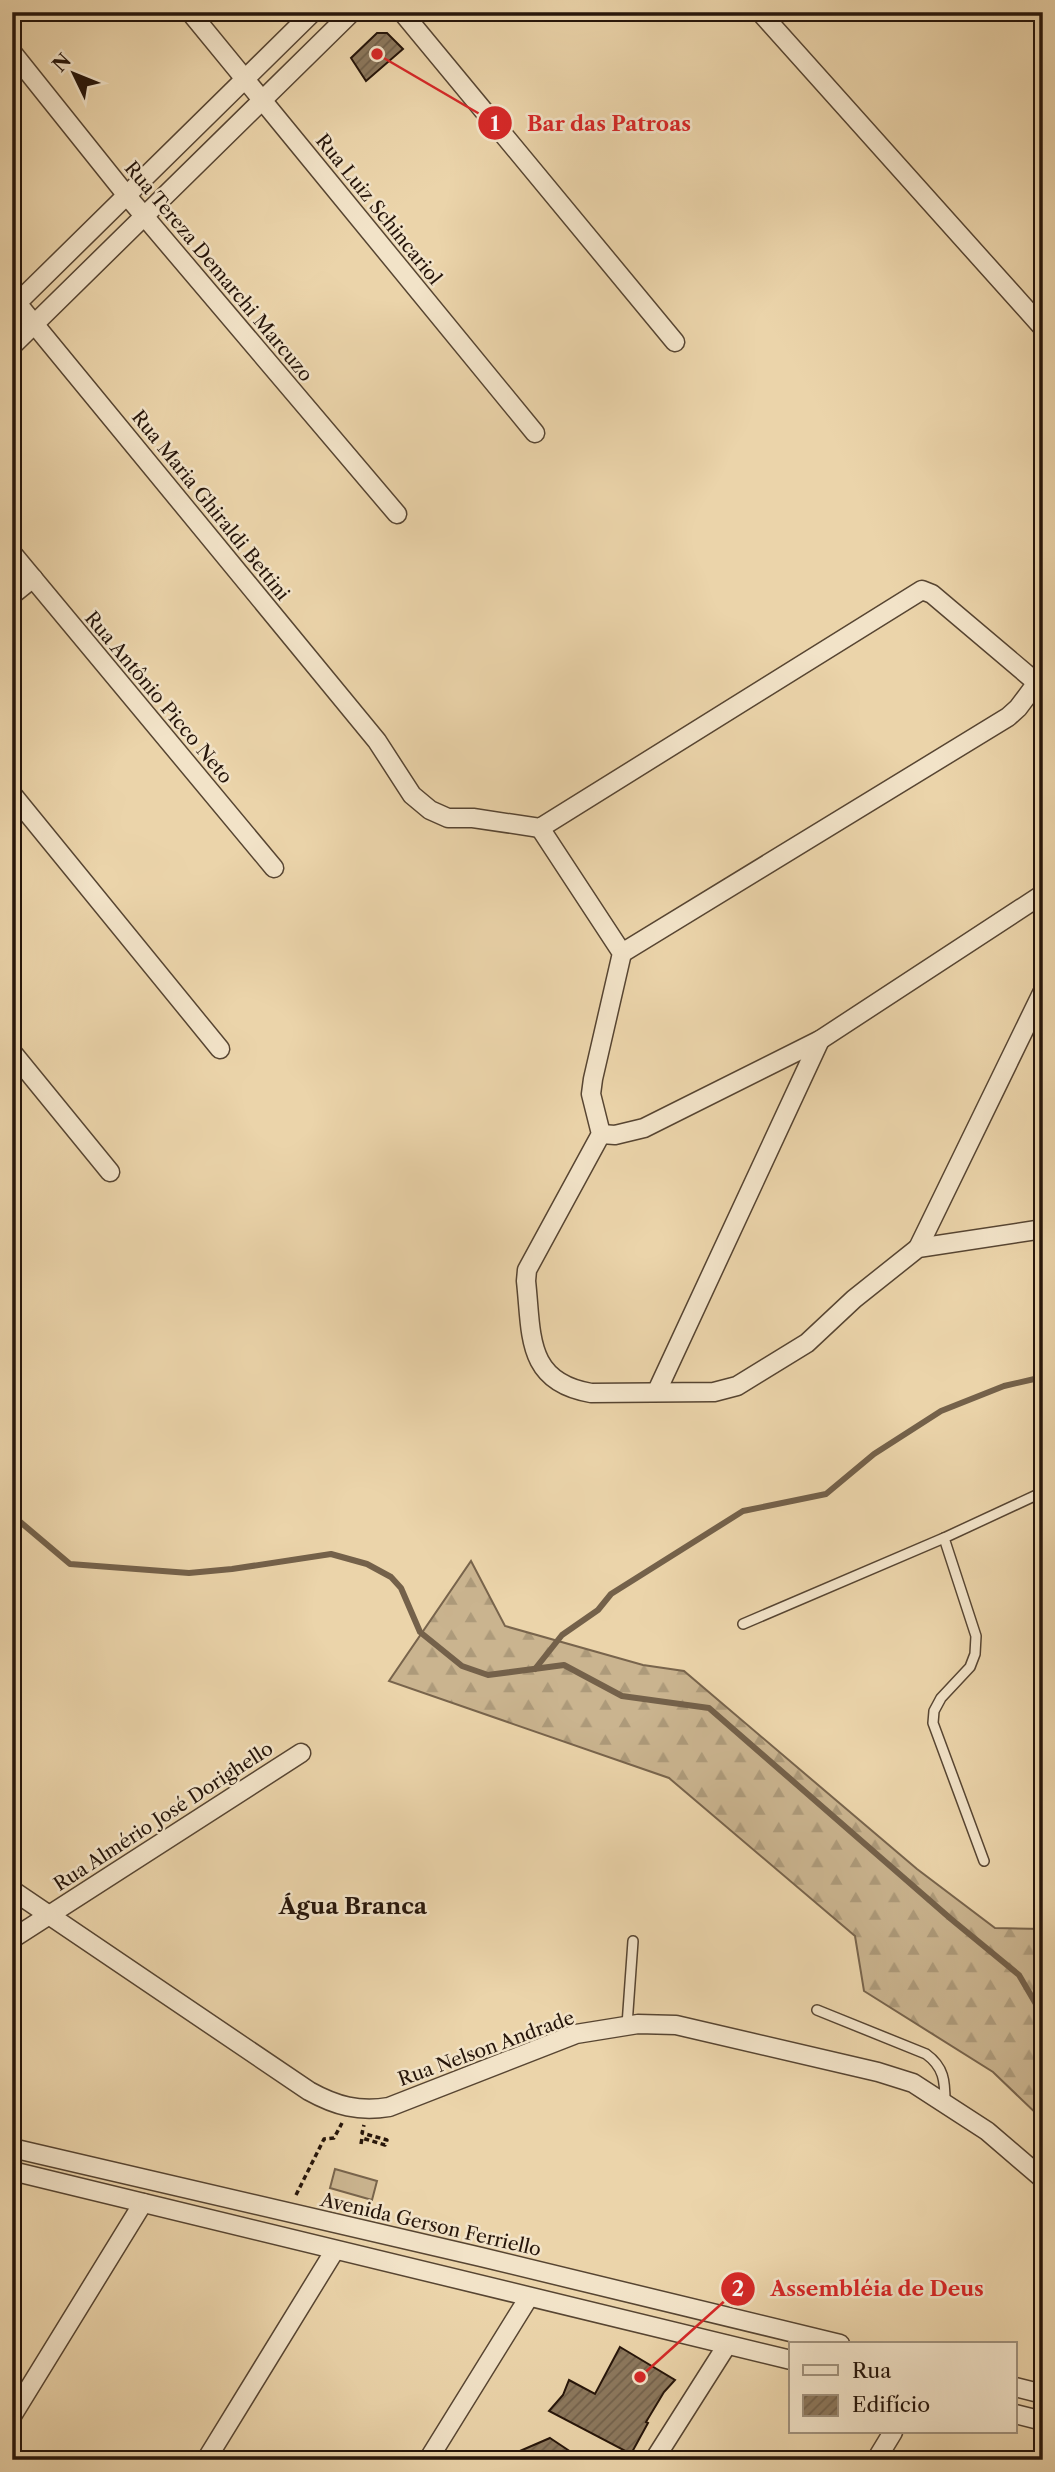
<svg xmlns="http://www.w3.org/2000/svg" width="1055" height="2472" viewBox="0 0 1055 2472" font-family="'Libre Caslon Text',serif">
  <style>
    .grass { fill: #cab48f; stroke: #78644c; stroke-width: 2 }
    .forest { fill: url(#forest-firs); stroke: #78644c; stroke-width: 2 }
    .lines { fill: none; stroke-linecap: round; stroke-linejoin: round }
    .stream { stroke: #74614a; stroke-width: 6 }
    .building { fill: url(#building-hatch); stroke: #26150a; stroke-width: 2 }
    .service-casing { stroke: #574532; stroke-width: 12 }
    .minor-casing { stroke: #574532; stroke-width: 21 }
    .path { stroke: #26150a; stroke-width: 3.5; stroke-dasharray: 5 3.5; stroke-linecap: butt }
    .service { stroke: #f2e3c8; stroke-width: 9 }
    .minor { stroke: #f2e3c8; stroke-width: 18 }
    .labels { text-anchor: middle; stroke-width: 5; stroke-linejoin: round; paint-order: stroke }
    .street-label { font-size: 19px; fill: #26150a; stroke: #f2e3c8 }
    .quarter-label { font-size: 23px; font-weight: bold; fill: #26150a; stroke: #f2e3c8 }
    .leader { fill: none; stroke: #d62828; stroke-width: 2.5 }
    .callout-dot { fill: #d62828; stroke: #f2e3c8; stroke-width: 2.5 }
    .mark-label { font-size: 21px; text-anchor: middle; font-weight: bold; fill: #fff }
    .callout-label { font-size: 21px; text-anchor: middle; font-weight: bold; fill: #d62828; stroke: #f2e3c8; stroke-width: 5; stroke-linejoin: round; paint-order: stroke }
  </style>
  <defs>
    <pattern id="forest-firs" width="22" height="20" patternUnits="userSpaceOnUse" patternTransform="scale(1.75)"><rect width="22" height="20" fill="#cab48f"/><path d="M5 1l3.5 6h-7zM16 11l3.5 6h-7z" fill="#ad9a7a"/></pattern>
    <pattern id="building-hatch" width="6" height="6" patternUnits="userSpaceOnUse" patternTransform="scale(1.75)"><rect width="6" height="6" fill="#8c785d"/><path d="M-1 1l2-2M0 6l6-6M5 7l2-2" fill="none" stroke="#72614b"/></pattern>
  </defs>
  <rect width="100%" height="100%" fill="#ebd4aa"/>
  <filter id="stains"><feTurbulence type="fractalNoise" baseFrequency=".00286" numOctaves="4"/><feColorMatrix values="0 0 0 0 .2 0 0 0 0 .09 0 0 0 0 .02 0 0 0 .5 -.17"/></filter>
  <radialGradient id="worn" r=".72"><stop offset=".6" stop-color="#630" stop-opacity="0"/><stop offset="1" stop-color="#630" stop-opacity=".3"/></radialGradient>
  <!-- grass -->
  <polygon class="grass" points="335,2169 377,2181 372,2200 330,2188"/>
  <!-- forest -->
  <polygon class="forest" points="471,1561 505,1626 643,1665 684,1671 917,1869 995,1928 1043,1929 1043,2120 993,2072 864,1991 855,1936 669,1778 389,1681"/>
  <g class="lines">
    <!-- stream -->
    <g class="stream">
      <polyline points="12,1515 70,1564 189,1573 232,1569 331,1554 367,1564 391,1577 401,1588 420,1632 462,1666 488,1675 564,1665 622,1696 709,1708 951,1919 1019,1975 1043,2016"/>
      <polyline points="535,1669 562,1635 598,1610 611,1594 743,1511 826,1494 874,1454 941,1411 1004,1386 1043,1377"/>
    </g>
  </g>
  <!-- building -->
  <g class="building">
    <polygon points="377,33 387,33 403,49 366,81 351,58"/>
    <polygon points="620,2347 675,2380 664,2392 646,2422 648,2423 631,2454 549,2411 563,2395 569,2380 595,2394"/>
    <polygon points="550,2438 583,2460 499,2460"/>
  </g>
  <g class="lines">
    <defs>
      <g id="service">
        <polyline points="743,1624 944,1538"/>
        <polyline points="984,1861 933,1723 934,1711 941,1698 970,1667 975,1654 976,1636 944,1538 1043,1492"/>
        <path d="M 817,2010 L 926,2054 C 944,2067 945,2081 945,2102"/>
        <polyline points="627,2025 633,1941"/>
      </g>
      <g id="minor">
        <polyline points="190,12 535,433"/>
        <polyline points="402,12 675,342"/>
        <polyline points="760,12 1043,328"/>
        <polyline points="12,52 128,197 397,514"/>
        <polyline points="12,297 377,741 412,795 430,810 448,818 473,818 540,828 922,590 932,594 1043,688"/>
        <polyline points="12,308 313,12"/>
        <polyline points="12,346 352,12"/>
        <polyline points="12,553 274,868"/>
        <polyline points="12,595 33,578"/>
        <polyline points="12,794 220,1049"/>
        <path d="M 540,828 L 622,953 L 593,1079 L 591,1094 L 601,1134 L 527,1270 L 526,1281 C 532,1334 525,1382 591,1393 L 714,1392 L 737,1386 L 807,1343 L 854,1299 L 918,1248 L 1043,1229"/>
        <polyline points="622,953 1008,717 1018,708 1036,684"/>
        <polyline points="12,1052 110,1172"/>
        <polyline points="601,1134 615,1135 644,1128 820,1040 1043,894"/>
        <polyline points="918,1248 1043,991"/>
        <polyline points="657,1391 820,1040"/>
        <path d="M 12,1890 L 309,2091 C 336,2106 359,2112 389,2107 L 576,2034 L 638,2024 L 676,2025 L 878,2072 L 913,2083 L 987,2131 L 1043,2179"/>
        <polyline points="12,1939 301,1753"/>
        <polyline points="12,2148 481,2257 840,2344"/>
        <polyline points="12,2171 791,2360"/>
        <polyline points="1015,2387 1043,2394"/>
        <polyline points="1015,2414 1043,2421"/>
        <polyline points="12,2416 143,2203"/>
        <polyline points="206,2460 335,2250"/>
        <polyline points="428,2460 529,2297"/>
        <polyline points="654,2460 727,2345"/>
        <polyline points="876,2460 893,2432"/>
      </g>
    </defs>
    <!-- service casing -->
    <use href="#service" class="service-casing"/>
    <!-- minor casing -->
    <use href="#minor" class="minor-casing"/>
    <!-- path -->
    <g class="path">
      <polyline points="361,2144 362,2138 385,2145 387,2140 362,2133 364,2125"/>
      <polyline points="296,2195 324,2139 334,2138 342,2123"/>
    </g>
    <!-- service -->
    <use href="#service" class="service"/>
    <!-- minor -->
    <use href="#minor" class="minor"/>
  </g>
  <g class="labels">
    <!-- street labels -->
    <g class="street-label">
      <text transform="translate(379 209) rotate(51)" y="7">Rua Luiz Schincariol</text>
      <text transform="translate(219 271) rotate(50)" y="7">Rua Tereza Demarchi Marcuzo</text>
      <text transform="translate(211 505) rotate(51)" y="7">Rua Maria Ghiraldi Bettini</text>
      <text transform="translate(159 697) rotate(50)" y="7">Rua Antônio Picco Neto</text>
      <text transform="translate(163 1816) rotate(-33)" y="7">Rua Almério José Dorighello</text>
      <text transform="translate(486 2048) rotate(-20)" y="7">Rua Nelson Andrade</text>
      <text transform="translate(431 2224) rotate(13)" y="7">Avenida Gerson Ferriello</text>
    </g>
    <!-- quarter labels -->
    <g class="quarter-label">
      <text x="353" y="1914">Água Branca</text>
    </g>
  </g>
  <!-- callouts -->
  <path class="leader" d="M377 54L495 123M640 2377L738 2289"/>
  <g class="callout-dot">
    <circle cx="377" cy="54" r="7"/>
    <circle cx="640" cy="2377" r="7"/>
    <circle cx="495" cy="123" r="18"/>
    <circle cx="738" cy="2289" r="18"/>
  </g>
  <g class="mark-label">
    <text x="495" y="131">1</text>
    <text x="738" y="2296">2</text>
  </g>
  <g class="callout-label">
    <text x="609" y="131">Bar das Patroas</text>
    <text x="877" y="2296">Assembléia de Deus</text>
  </g>
  <!-- margin -->
  <rect width="1055" height="2472" fill="none" stroke="#ebd4aa" stroke-width="42"/>
  <rect x="14" y="14" width="1027" height="2444" fill="none" stroke="#26150a" stroke-width="3.5"/>
  <rect x="21" y="21" width="1013" height="2430" fill="none" stroke="#26150a" stroke-width="2"/>
  <!-- legend -->
  <rect x="789" y="2342" width="228" height="91" fill="#f2e3c8" stroke="#a0917c" stroke-width="2"/>
  <rect x="803" y="2365" width="35" height="10" fill="#f2e3c8" stroke="#a0917c" stroke-width="2"/>
  <text x="852" y="2378" font-size="21" fill="#26150a">Rua</text>
  <rect x="803" y="2395" width="35" height="21" fill="url(#building-hatch)" stroke="#a0917c" stroke-width="2"/>
  <text x="852" y="2412" font-size="21" fill="#26150a">Edifício</text>
  <!-- north arrow -->
  <g transform="translate(74 74) rotate(313)" stroke="#f2e3c8" stroke-width="5" paint-order="stroke">
  <path d="M0-5L12 26L0 18L-12 26Z" fill="#26150a"/>
  <text y="-10" font-size="19" font-weight="bold" text-anchor="middle" fill="#26150a">N</text>
  </g>
  <rect width="100%" height="100%" filter="url(#stains)"/>
  <rect width="100%" height="100%" fill="url(#worn)"/>
</svg>
